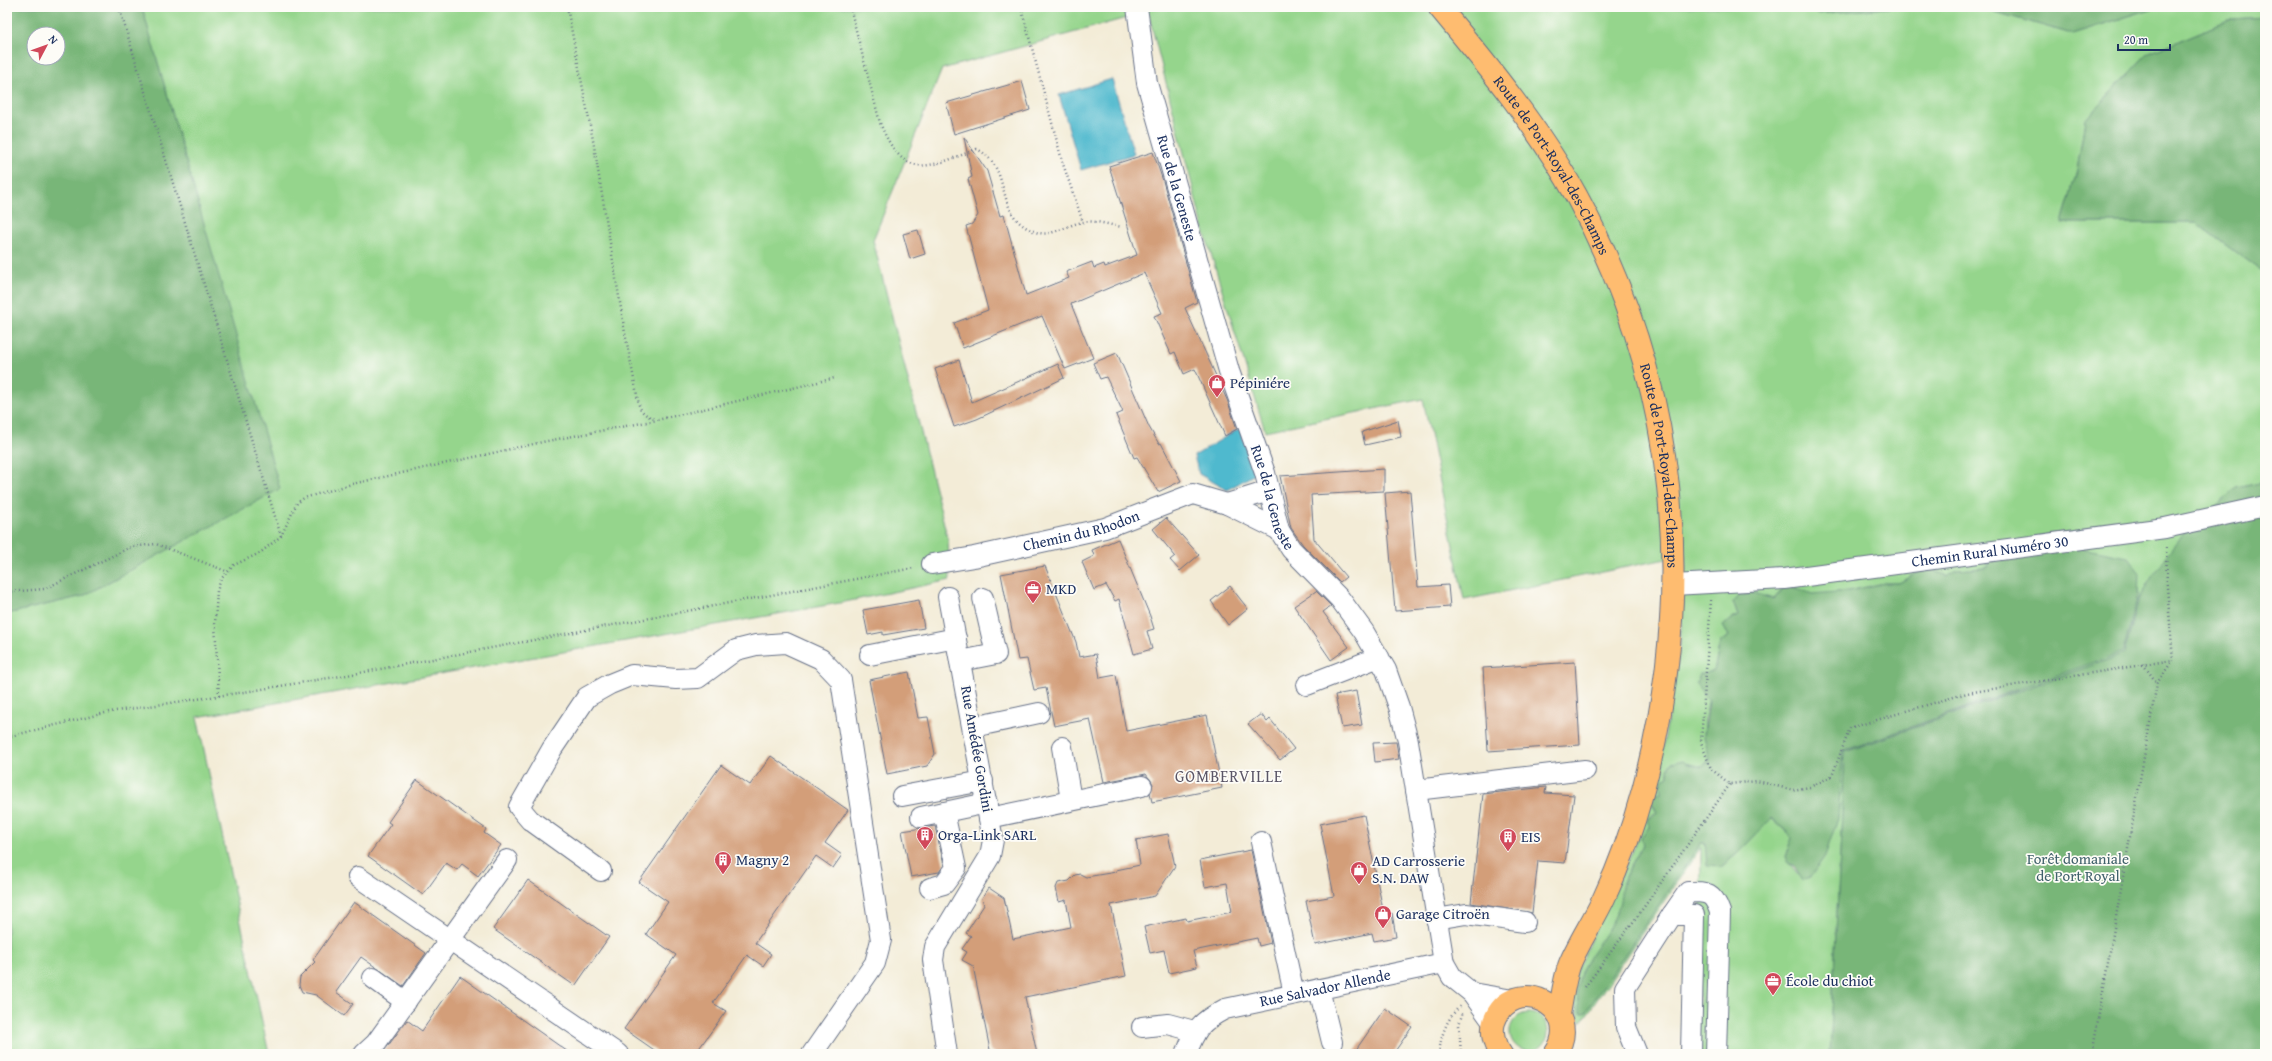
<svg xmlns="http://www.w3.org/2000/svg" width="2272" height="1061" viewBox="0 0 2272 1061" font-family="'Gentium Book Plus',serif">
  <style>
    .green { fill: #95d58c; stroke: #588275; fill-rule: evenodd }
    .forest { fill: #78b678; stroke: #4a726b; fill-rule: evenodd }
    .water { fill: #50b9ce; stroke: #367496 }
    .building { fill: #d39e79 }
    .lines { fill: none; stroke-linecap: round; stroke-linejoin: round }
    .minor-casing { stroke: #677188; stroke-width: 22 }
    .major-casing { stroke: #677188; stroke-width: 24 }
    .path { stroke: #677188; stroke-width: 2.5; stroke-dasharray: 1 3; stroke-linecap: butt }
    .minor { stroke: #fff; stroke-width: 20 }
    .major { stroke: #febc70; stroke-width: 22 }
    .labels { text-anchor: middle; stroke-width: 3.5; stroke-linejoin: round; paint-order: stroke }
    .street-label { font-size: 15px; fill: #1b2f5e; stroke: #fdfcf7 }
    .poi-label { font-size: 15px; fill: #1b2f5e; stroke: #fdfcf7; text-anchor: start }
    .park-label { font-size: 15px; fill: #40616c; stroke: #fdfcf7 }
    .neighbourhood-label { font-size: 16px; letter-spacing: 1px; fill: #5b5667; stroke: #fdfcf7 }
  </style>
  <rect width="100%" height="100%" fill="#fdfcf7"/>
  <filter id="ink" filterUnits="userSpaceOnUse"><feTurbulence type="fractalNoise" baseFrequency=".025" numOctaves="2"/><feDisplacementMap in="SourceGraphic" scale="8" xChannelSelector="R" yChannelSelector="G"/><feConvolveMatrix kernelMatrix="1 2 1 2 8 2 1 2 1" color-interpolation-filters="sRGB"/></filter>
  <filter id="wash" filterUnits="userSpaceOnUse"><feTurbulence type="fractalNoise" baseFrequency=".012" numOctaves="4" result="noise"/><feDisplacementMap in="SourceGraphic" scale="16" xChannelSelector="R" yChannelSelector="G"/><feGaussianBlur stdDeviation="0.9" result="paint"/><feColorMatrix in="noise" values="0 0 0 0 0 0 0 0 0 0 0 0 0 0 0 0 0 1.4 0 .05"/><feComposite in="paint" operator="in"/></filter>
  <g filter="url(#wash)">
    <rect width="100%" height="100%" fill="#f3ecd7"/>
    <!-- green -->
    <g class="green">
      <path d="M 142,7 L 1816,7 L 1817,14 L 1897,7 L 1978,7 L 2072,34 L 2157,7 L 2265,7 L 2265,17 L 2232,19 L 2147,54 L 2085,120 L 2077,171 L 2062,223 L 2196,223 L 2265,274 L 2265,482 L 2236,488 L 2139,598 L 2124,654 L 1845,752 L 1830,1054 L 1698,1054 L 1701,847 L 1581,1023 L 1574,1000 L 1576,971 L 1635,846 L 1662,753 L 1680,646 L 1686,555 L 1464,600 L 1423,399 L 1265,431 L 1202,224 L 1148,12 L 942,69 L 873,240 L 948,540 L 950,580 L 845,602 L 197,717 L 269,1054 L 7,1054 L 7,614 L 83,596 L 279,489 ZM 2075,547 L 2098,552 L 2017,690 L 1843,751 L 1838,818 L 1798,874 L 1785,858 L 1792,837 L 1771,818 L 1738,853 L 1721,867 L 1705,843 L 1701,843 L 1600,991 L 1580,973 C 1592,951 1616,924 1622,900 C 1623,894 1621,888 1623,882 C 1631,859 1651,842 1649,817 L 1657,812 L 1652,805 L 1663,792 L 1661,787 L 1669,776 L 1668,769 L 1688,764 L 1702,767 L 1710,759 L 1704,736 L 1705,717 L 1720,642 L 1729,636 L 1723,626 L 1731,619 L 1738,616 L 1733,602 L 1761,595 L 1774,599 L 1785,587 L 1797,588 L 1812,595 L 1849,591 L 1884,583 L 1899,583 L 1918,572 L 1930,569 L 1947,576 L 1957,570 L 1987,568 L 1989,558 Z"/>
      <circle cx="1529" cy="1032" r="19"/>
    </g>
    <!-- forest -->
    <g class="forest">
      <path d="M 7,7 L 142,7 L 280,489 L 83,596 L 7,614 ZM 34,34 L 58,34 L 58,58 L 34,58 Z"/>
      <polygon points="1816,7 1897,7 1817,14"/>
      <polygon points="1978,7 2157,7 2072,34"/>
      <polygon points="2265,17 2265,274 2196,223 2062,223 2077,171 2085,120 2147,54 2232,19"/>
      <polygon points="2265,482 2265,1054 1830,1054 1845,752 2124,654 2139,598 2153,574 2181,537 2236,488"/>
      <path d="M 2075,547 L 2128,557 L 2139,572 L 2138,595 L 2123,652 L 1843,751 L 1838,818 L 1825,856 L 1809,879 L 1803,880 L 1794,866 L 1788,863 L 1785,858 L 1792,837 L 1772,818 L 1738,853 L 1721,867 L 1707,866 L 1705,843 L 1701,843 L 1600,991 L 1585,1013 L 1581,1013 C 1567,969 1598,952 1615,916 C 1621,904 1620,896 1623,883 C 1626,871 1637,857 1643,845 L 1641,837 L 1650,826 L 1647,821 L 1657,812 L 1650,800 L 1654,794 L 1662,792 L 1661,780 L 1669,776 L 1668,769 L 1671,763 L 1683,760 L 1688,764 L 1702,767 L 1710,760 L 1704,736 L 1709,701 L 1696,684 L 1700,674 L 1714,671 L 1720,642 L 1729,636 L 1723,626 L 1731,619 L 1738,616 L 1733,602 L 1738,596 L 1753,593 L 1774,599 L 1785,587 L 1796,588 L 1812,594 L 1849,591 L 1884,583 L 1899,583 L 1918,572 L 1930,569 L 1947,576 L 1957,570 L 1987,568 L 1989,558 Z"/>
    </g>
    <!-- water -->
    <g class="water">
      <polygon points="1112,79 1134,154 1081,170 1059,95"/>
      <polygon points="1240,428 1255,474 1227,490 1199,474 1194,456"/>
    </g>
    <g id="blocks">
      <!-- building -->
      <g class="building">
        <polygon points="1022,81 1030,110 954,134 946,103"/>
        <polygon points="964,137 987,171 1000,216 1004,215 1026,295 1069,278 1066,272 1092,262 1094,268 1104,264 1105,267 1137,255 1109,166 1153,152 1163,181 1197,302 1185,308 1228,402 1237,429 1225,436 1195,369 1184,374 1175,352 1171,354 1154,316 1162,313 1144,273 1071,304 1093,358 1065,369 1042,316 963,348 954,323 988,310 966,226 972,224 978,215 968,179 972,177"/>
        <polygon points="918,230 925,254 910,259 903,234"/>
        <polygon points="1117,353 1149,427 1159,444 1161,443 1181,481 1158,492 1137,457 1134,458 1116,415 1123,412 1106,377 1100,379 1093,363"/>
        <polygon points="959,360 972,402 1058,364 1064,378 977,419 954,427 935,369"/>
        <polygon points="1398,420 1401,437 1365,445 1362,432"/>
        <polygon points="1384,469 1384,491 1311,495 1314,539 1346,577 1340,582 1303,545 1291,528 1280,476"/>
        <polygon points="1410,491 1418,587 1448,585 1450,607 1395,611 1385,493"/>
        <polygon points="1166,518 1199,555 1180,571 1170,560 1175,556 1153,529"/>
        <polygon points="1118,539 1150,616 1154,629 1147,631 1152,649 1134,654 1119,599 1115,601 1106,585 1094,590 1082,562 1094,556 1092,550"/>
        <polygon points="1045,566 1076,642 1079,657 1096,654 1100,678 1116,675 1126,731 1207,715 1222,788 1152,802 1150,793 1153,784 1146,774 1104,782 1090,719 1054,726 1046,688 1034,690 1027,659 1018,660 1001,574"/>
        <polygon points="1230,586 1248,609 1228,625 1211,601"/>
        <polygon points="1316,591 1331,606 1323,612 1349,647 1331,660 1294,606"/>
        <polygon points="919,600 924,628 883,635 883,632 868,635 863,610"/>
        <polygon points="1575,662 1580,745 1488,751 1483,668"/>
        <polygon points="909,672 918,718 928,717 935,754 927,766 887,774 869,680"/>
        <polygon points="1356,691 1362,725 1342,728 1335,695"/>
        <polygon points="1261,714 1267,722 1270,719 1294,749 1280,760 1248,724"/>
        <polygon points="1396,742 1399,759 1375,762 1373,743"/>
        <polygon points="771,756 848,810 825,843 842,855 833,868 816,856 755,943 771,954 763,966 747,955 713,1003 726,1011 695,1054 660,1054 624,1029 676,955 646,934 668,902 639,882 721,765 750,785"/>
        <polygon points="417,780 486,829 484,833 501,845 478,876 462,864 457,870 446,863 423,895 368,856 391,824 388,822"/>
        <polygon points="1546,787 1545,793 1574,795 1565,863 1538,861 1532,913 1471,903 1483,794"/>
        <polygon points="1364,815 1384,915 1392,913 1396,937 1374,941 1372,933 1315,945 1306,901 1334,896 1320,824"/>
        <polygon points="935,826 944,865 939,872 911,877 902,831"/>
        <polygon points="1168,834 1175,866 1155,896 1111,905 1126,976 1025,997 1037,1054 997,1054 990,1050 973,966 962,960 967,952 962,949 971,936 966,933 984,905 982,898 989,888 1004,898 1013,939 1071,927 1066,900 1059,902 1056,888 1058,883 1069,881 1075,875 1080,874 1086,877 1116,872 1116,870 1140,865 1136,840"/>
        <polygon points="1251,850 1271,943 1259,946 1257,938 1193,951 1197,967 1169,973 1164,950 1150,953 1144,927 1186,918 1187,921 1232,912 1227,883 1205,887 1200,860"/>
        <polygon points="528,880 609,937 575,986 493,929"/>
        <polygon points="354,902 426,953 403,986 361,957 336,992 353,1004 344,1016 316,995 302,992 299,985 300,977 315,962 313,960"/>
        <polygon points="460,976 571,1054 382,1054 407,1020 422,1031"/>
        <polygon points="1385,1008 1412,1027 1393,1054 1353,1054"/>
      </g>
    </g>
  </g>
  <g filter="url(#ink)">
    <use href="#blocks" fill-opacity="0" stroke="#677188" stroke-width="1"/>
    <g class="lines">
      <defs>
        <g id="minor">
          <path id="s1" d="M 1137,7 L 1147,83 L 1229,371 L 1265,473 L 1279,530 L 1291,549 L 1340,599 L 1364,632 L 1386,670 L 1399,707 L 1408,741 L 1444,963 L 1452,977 L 1472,993 L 1494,1024"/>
          <polyline points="1227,504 1269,491"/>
          <path id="s2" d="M 932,564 L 974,557 L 1105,528 L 1193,494 L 1227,504 L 1279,530"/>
          <path id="s3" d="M 1673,585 L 1784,579 L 2165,528 L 2265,506"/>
          <polyline points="870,655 956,638"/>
          <polyline points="960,661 996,654 983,598"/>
          <polyline points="1307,685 1379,657"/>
          <polyline points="973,727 1039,713"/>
          <polyline points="1062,747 1071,800"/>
          <polyline points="1416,790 1585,770"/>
          <polyline points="902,796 983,781"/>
          <polyline points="921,817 987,803"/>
          <polyline points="989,818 1142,786"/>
          <polyline points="1261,842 1294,994"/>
          <polyline points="601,871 530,820 519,807 552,749 587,697 610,684 632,675 676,679 698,678 736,650 756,645 786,643 821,659 841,680 881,940 875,963 812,1054"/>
          <polyline points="358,877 618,1054"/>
          <polyline points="930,888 944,884 956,868 944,812"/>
          <path d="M 1672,915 L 1688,892 C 1708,892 1713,892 1720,912 L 1716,1054"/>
          <polyline points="1436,919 1466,914 1525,922"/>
          <polyline points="373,978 406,1002"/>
          <polyline points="1319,989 1332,1042"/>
          <polyline points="1472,993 1513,1000"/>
          <polyline points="1142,1027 1168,1024 1194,1031"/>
          <polyline points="364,1054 376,1043 507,860"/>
          <polyline points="947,1054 933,960 935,947 990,856 993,840 948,597"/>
          <path id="s4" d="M 1186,1054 C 1196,1028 1200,1022 1225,1009 L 1444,963"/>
          <polyline points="1637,1054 1626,1027 1625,988 1672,915 1694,915 1691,1054"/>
        </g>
        <g id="major">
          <path id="s5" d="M 1439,7 C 1489,67 1539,128 1577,197 C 1678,384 1697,586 1643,790 C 1633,827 1620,864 1604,898 C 1594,920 1577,945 1569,966 C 1564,981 1562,999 1559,1014"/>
          <path d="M 1501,1054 C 1494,1046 1491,1032 1494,1022 C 1512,971 1587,1007 1555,1054"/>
        </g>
      </defs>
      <!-- minor casing -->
      <use href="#minor" class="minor-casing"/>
      <!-- major casing -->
      <use href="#major" class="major-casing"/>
      <!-- path -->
      <g class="path">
        <polyline points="119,7 281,536"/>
        <path d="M 567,7 L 593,140 L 625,333 L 639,405 C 642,414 648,416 656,420"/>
        <path d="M 850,7 L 880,123 C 904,182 928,168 977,149 C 1015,169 992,217 1036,232 C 1051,238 1068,224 1083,222 C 1095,220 1110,225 1122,227"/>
        <polyline points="1021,7 1063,164 1083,222"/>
        <polyline points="7,592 44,589 131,547 156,544 226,571"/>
        <polyline points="1711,600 1701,742 1711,769 1730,784 1757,781 1793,790 1810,787 1832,776 1850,728 1967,693 2173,660"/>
        <polyline points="2143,664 2157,683"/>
        <polyline points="219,696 215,624 217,591 221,579 234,565 260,553 281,536 297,503 304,498 352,484 547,441 657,420 835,378"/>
        <polyline points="7,737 109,712 238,693 359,673 914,568"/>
        <polyline points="1585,987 1639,914 1730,784"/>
        <path d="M 1439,1054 C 1441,1035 1446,1020 1460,1006"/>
        <polyline points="1461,1054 1459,1025 1463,1011"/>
        <polyline points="2092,1054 2157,683 2173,660 2167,587 2166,545"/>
      </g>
      <!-- minor -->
      <use href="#minor" class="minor"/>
      <!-- major -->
      <use href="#major" class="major"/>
    </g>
  </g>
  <!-- icons -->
  <defs>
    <symbol id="shop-pin" viewBox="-11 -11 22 30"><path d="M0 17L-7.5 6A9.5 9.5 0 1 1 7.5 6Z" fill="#d1495b" stroke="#fdfcf7"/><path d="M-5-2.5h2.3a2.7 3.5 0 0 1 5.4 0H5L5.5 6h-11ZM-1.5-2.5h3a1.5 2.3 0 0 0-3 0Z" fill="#fff"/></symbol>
    <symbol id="office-pin" viewBox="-11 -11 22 30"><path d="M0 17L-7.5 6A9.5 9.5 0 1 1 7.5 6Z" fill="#d1495b" stroke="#fdfcf7"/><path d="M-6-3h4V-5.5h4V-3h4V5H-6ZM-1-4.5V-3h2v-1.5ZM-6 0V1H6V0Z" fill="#fff"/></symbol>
    <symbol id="building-pin" viewBox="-11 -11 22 30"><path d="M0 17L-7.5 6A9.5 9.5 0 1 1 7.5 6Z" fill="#d1495b" stroke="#fdfcf7"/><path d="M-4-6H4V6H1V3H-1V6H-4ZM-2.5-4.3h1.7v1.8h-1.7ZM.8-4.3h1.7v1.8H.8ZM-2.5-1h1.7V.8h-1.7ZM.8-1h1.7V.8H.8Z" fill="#fff"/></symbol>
  </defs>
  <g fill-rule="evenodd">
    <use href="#shop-pin" x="1207" y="373" width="20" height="27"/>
    <use href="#office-pin" x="1023" y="579" width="20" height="27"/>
    <use href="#building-pin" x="915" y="825" width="20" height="27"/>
    <use href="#building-pin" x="1498" y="827" width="20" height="27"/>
    <use href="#building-pin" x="713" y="850" width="20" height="27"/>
    <use href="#shop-pin" x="1349" y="860" width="20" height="27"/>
    <use href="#shop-pin" x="1373" y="904" width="20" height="27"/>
    <use href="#office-pin" x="1763" y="971" width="20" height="27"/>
  </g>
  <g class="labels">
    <!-- street labels -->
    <g class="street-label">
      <text dy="5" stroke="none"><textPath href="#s5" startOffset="195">Route de Port-Royal-des-Champs</textPath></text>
      <text dy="5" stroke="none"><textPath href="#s1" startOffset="186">Rue de la Geneste</textPath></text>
      <text dy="5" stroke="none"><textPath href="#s5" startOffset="519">Route de Port-Royal-des-Champs</textPath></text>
      <text dy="5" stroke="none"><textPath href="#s1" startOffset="510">Rue de la Geneste</textPath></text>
      <text dy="5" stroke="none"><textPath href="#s2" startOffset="153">Chemin du Rhodon</textPath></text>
      <text dy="5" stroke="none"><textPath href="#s3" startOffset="319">Chemin Rural Numéro 30</textPath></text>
      <text transform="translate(977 749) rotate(80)" y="5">Rue Amédée Gordini</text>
      <text dy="5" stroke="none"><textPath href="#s4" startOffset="164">Rue Salvador Allende</textPath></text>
    </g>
    <!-- poi labels -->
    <g class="poi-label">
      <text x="1230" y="388">Pépiniére</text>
      <text x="1046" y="594">MKD</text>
      <text x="938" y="840">Orga-Link SARL</text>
      <text x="1521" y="842">EIS</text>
      <text x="736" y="865">Magny 2</text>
      <text x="1372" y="866">AD Carrosserie<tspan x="1372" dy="17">S.N. DAW</tspan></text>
      <text x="1396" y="919">Garage Citroën</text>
      <text x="1786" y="986">École du chiot</text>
    </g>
    <!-- park labels -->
    <g class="park-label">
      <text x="2078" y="864">Forêt domaniale<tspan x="2078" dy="17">de Port Royal</tspan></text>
    </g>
    <!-- neighbourhood labels -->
    <g class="neighbourhood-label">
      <text x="1229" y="782">GOMBERVILLE</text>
    </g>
  </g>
  <!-- margin -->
  <rect width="2272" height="1061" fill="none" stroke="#fdfcf7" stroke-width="24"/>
  <!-- north arrow -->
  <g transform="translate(46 46) rotate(49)"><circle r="19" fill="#fdfcf7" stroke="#a3aaba"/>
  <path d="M0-3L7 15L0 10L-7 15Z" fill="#d1495b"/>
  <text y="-6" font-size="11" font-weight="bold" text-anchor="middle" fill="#1b2f5e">N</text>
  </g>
  <!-- scale -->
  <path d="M2118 44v6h52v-6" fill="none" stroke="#1b2f5e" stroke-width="2"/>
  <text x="2124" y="44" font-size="12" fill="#1b2f5e" stroke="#fdfcf7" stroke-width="3" paint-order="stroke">20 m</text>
</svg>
